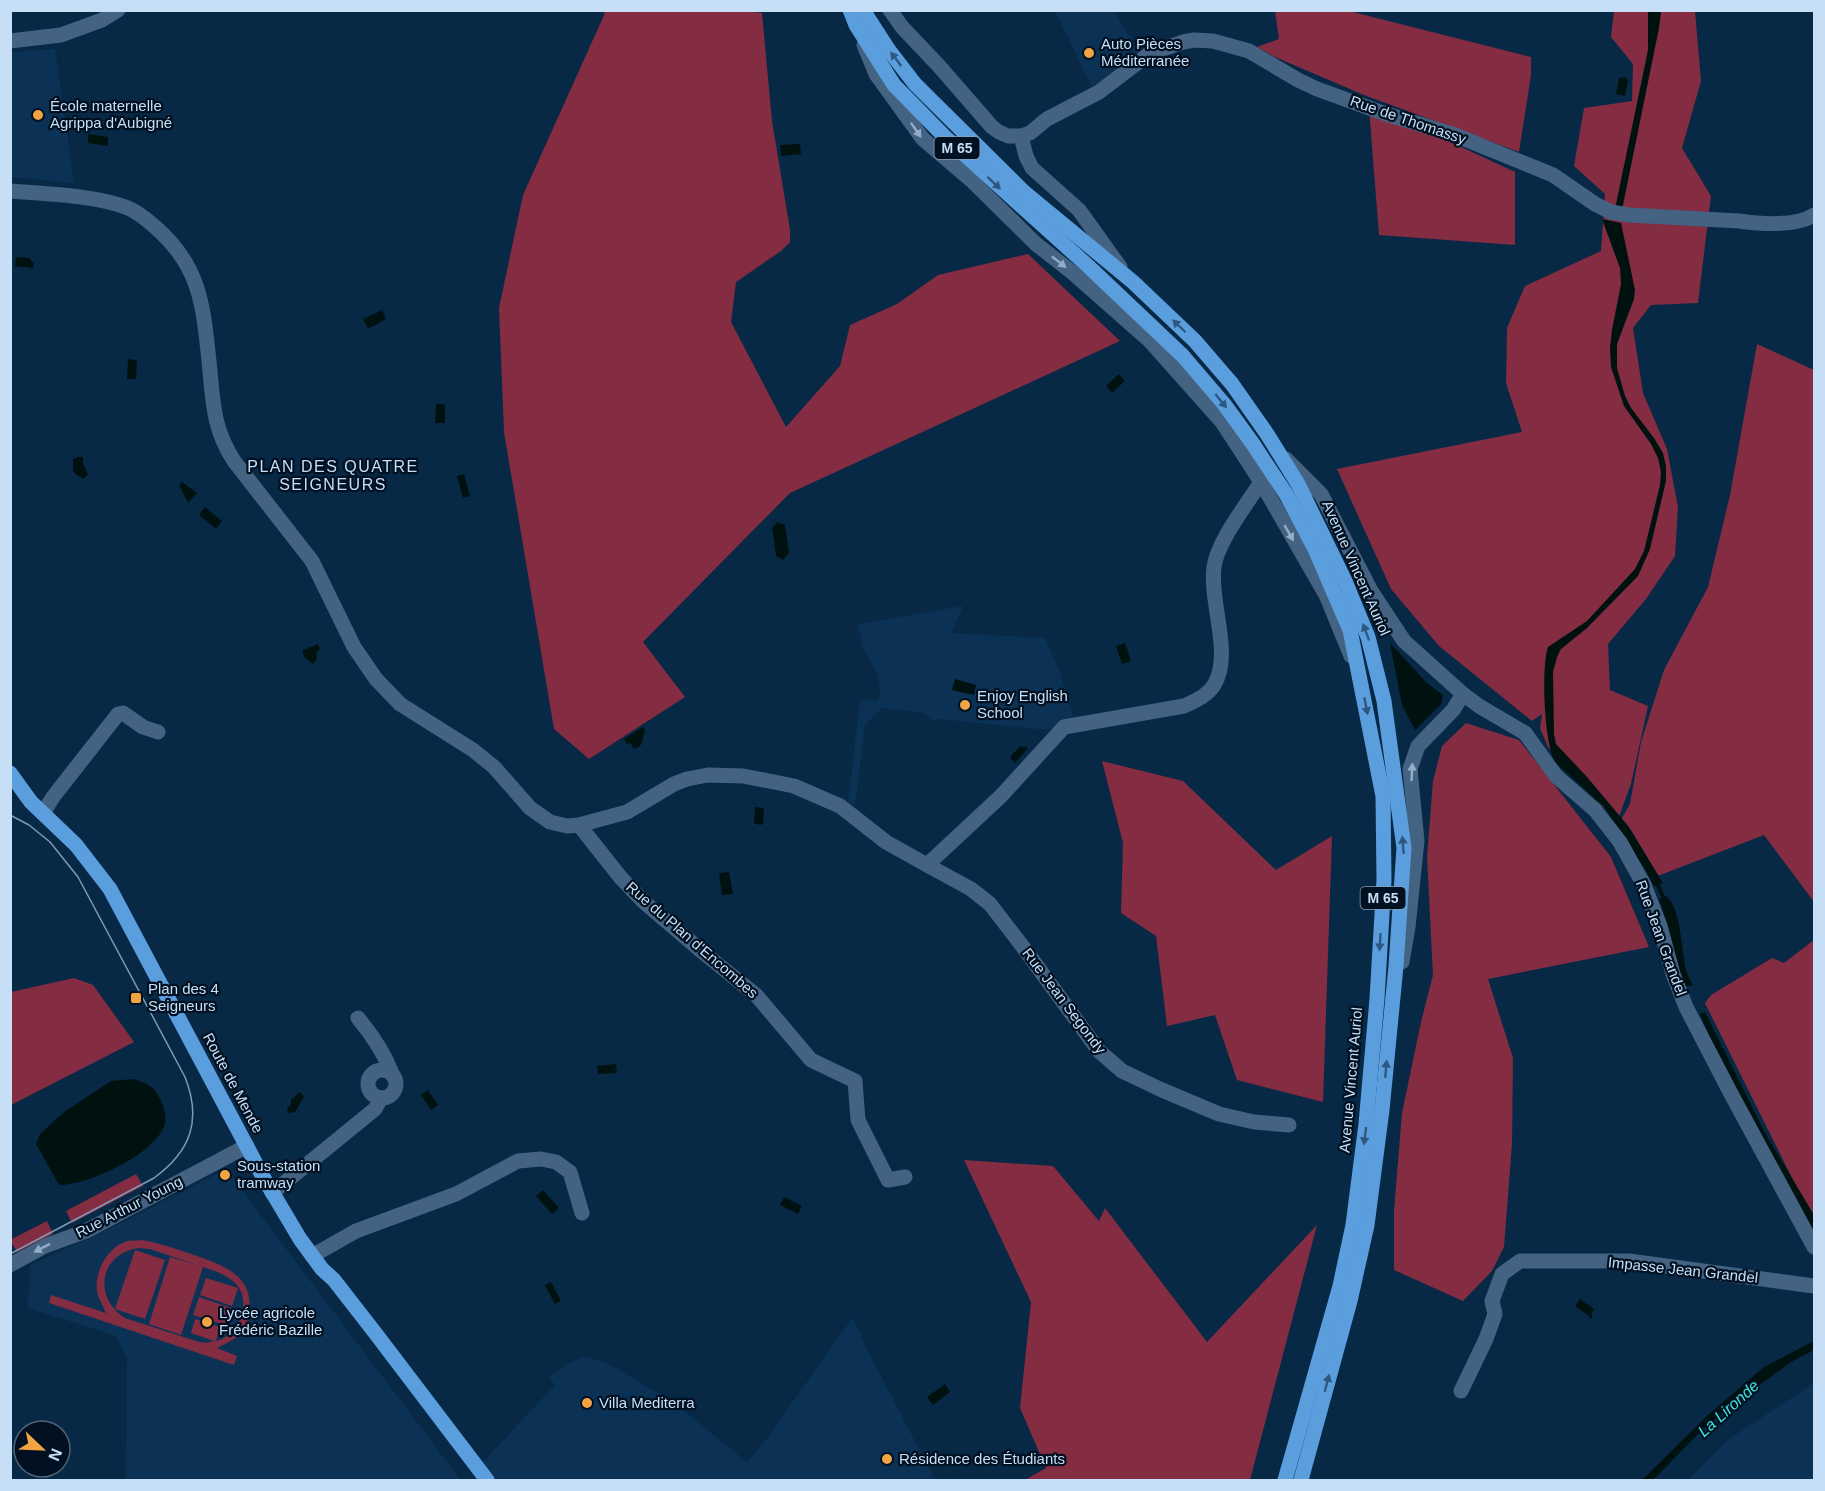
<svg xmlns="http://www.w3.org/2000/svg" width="1825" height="1491" viewBox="0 0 1825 1491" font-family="Helvetica,sans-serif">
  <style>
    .built { fill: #0b3254 }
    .green { fill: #842c42; fill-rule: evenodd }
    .water { fill: #001210 }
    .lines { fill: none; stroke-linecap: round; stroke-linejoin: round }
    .stream { stroke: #001210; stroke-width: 4 }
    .minor { stroke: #446382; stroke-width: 15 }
    .major { stroke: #5b9ede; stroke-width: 15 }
    .tram { stroke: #7e9ab3; stroke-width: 1.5 }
    .oneway { fill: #2e5880 }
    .oneway2 { fill: #93adc8 }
    .poi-dot { fill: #f3a442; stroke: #021121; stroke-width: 2 }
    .labels { text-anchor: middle; stroke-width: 4.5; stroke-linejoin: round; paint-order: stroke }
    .shield { fill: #021121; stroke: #8ca1b6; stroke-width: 1.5 }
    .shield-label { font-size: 14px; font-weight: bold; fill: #c7dff6 }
    .poi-label { font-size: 15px; fill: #c7dff6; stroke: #021121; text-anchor: start }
    .street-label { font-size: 15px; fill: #c7dff6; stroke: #021121 }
    .neighbourhood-label { font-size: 16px; letter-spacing: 1.5px; fill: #c7dff6; stroke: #021121 }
    .water-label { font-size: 16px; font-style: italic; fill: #39e4da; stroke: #021121 }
  </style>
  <rect width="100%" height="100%" fill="#072946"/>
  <!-- built -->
  <g class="built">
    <polygon points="1055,11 1114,11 1141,54 1092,87"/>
    <polygon points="55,49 74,183 11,177 11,52"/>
    <polygon points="963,606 951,633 1045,638 1059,670 1074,719 1048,730 940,719 931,720 925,713 882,708 865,725 855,806 848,803 860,701 878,700 880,692 878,674 863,648 858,624"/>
    <polygon points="226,1169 450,1466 461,1480 126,1480 127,1359 116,1336 28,1308 30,1265 119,1224"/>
    <polygon points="853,1317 867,1349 935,1480 496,1480 482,1463 555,1385 549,1377 568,1364 585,1356 607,1363 670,1400 747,1462 765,1441"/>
    <polygon points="1814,1383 1814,1480 1688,1480 1729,1439"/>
  </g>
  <!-- green -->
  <g class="green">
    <polygon points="1345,10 1531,57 1531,75 1519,152 1364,95 1275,57 1257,47 1279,39 1275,11"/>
    <polygon points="743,11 762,13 772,121 790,230 790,242 781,251 736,282 731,322 786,427 840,366 850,325 897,304 938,275 1028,254 1120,341 790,493 643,642 685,697 589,759 554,729 504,432 499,308 523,195 605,13 601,11"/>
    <polygon points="1614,11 1695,11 1701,81 1682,148 1711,196 1698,303 1651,305 1633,328 1643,393 1667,449 1678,507 1675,556 1646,599 1608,644 1610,690 1648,706 1631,784 1617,822 1548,747 1540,728 1542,714 1532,721 1439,646 1391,589 1337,469 1522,432 1506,383 1507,328 1525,286 1601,251 1605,194 1574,166 1584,108 1632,101 1633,64 1611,37"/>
    <polygon points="1369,108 1459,146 1515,172 1515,245 1379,235"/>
    <polygon points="1757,344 1814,370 1814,902 1764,835 1655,877 1618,825 1630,804 1641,742 1664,670 1708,587 1730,495"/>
    <polygon points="1466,723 1519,740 1611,857 1649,947 1488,979 1513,1058 1512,1144 1504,1247 1492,1271 1463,1301 1394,1270 1394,1210 1402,1113 1421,1022 1433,975 1427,857 1433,781 1442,746"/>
    <polygon points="1102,761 1183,781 1276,870 1332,836 1323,1102 1237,1080 1215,1015 1167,1026 1156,936 1121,913 1123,843"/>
    <polygon points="1814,940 1814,1220 1804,1202 1705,1003 1711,995 1772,958 1784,963"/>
    <polygon points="74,978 93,985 134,1042 11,1105 11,992"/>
    <polygon points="964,1160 1053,1166 1099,1221 1105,1208 1207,1342 1317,1225 1250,1480 1025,1480 1046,1468 1020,1408 1031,1302"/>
    <polygon points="136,1174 143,1186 72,1223 66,1211"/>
    <polygon points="47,1221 53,1234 17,1252 10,1240"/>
    <path d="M 142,1240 C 159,1243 174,1248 191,1254 C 220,1264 255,1274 249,1313 C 246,1335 235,1339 217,1348 L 237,1356 L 234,1365 L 49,1303 L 51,1295 L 106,1313 C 103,1306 98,1298 97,1291 C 94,1272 108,1246 128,1241 C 132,1240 138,1241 142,1240 ZM 138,1248 L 150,1249 L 200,1266 L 170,1257 L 149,1324 L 181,1335 L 203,1267 C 215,1271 228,1275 236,1284 C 253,1302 238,1336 216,1341 L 220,1327 L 195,1319 L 191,1333 L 214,1341 L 207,1343 L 199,1342 L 125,1318 C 93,1298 99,1254 138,1248 Z"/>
    <polygon points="135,1250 165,1260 145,1319 115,1309"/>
    <polygon points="206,1278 238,1288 232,1306 200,1295"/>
    <polygon points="199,1297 231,1308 225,1325 193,1315"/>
  </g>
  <!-- water -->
  <g class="water">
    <polygon points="1648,11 1661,11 1659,28 1622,210 1615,209 1648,50"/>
    <polygon points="1625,77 1628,80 1625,96 1616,94 1619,78"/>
    <polygon points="88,134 108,137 108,146 88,143"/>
    <polygon points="800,144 801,154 781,156 780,145"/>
    <path d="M 1602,219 L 1621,223 L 1635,290 L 1634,299 L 1617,344 L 1617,368 L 1625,396 L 1631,408 L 1654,438 L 1663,453 L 1666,466 L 1666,481 L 1650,549 L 1638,576 L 1587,628 L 1561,649 L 1557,657 L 1553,672 L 1554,734 L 1556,744 L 1587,777 L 1629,827 L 1663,883 L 1654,886 L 1645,869 L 1638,860 L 1625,837 L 1603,806 L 1555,762 C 1544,743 1541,667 1548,647 L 1587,621 L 1635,569 L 1644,551 L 1660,485 L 1661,472 L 1658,458 L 1651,444 L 1624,406 L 1611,367 L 1610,348 L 1612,330 L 1621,284 L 1620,268 Z"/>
    <polygon points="16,257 30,258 31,261 34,263 33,268 15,266"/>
    <polygon points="382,310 386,319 368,329 363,319"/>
    <polygon points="128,359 137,360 136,379 127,379"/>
    <polygon points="1119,374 1125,381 1112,393 1106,386"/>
    <polygon points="436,404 445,404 445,423 435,423"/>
    <polygon points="78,457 83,457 83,464 88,474 84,479 78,476 73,471 73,459"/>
    <polygon points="464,474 470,496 463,498 457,476"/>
    <polygon points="182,482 197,493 188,503 179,485"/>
    <polygon points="205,507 222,521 216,529 199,515"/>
    <polygon points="777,522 785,525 789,554 787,555 783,560 776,556 772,527 774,526"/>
    <polygon points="1125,643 1131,661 1122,664 1116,646"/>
    <polygon points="1390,643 1427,683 1443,695 1441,704 1415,730 1402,705"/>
    <path d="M 318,644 L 320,649 L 316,653 L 317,659 L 313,664 C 309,661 301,656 303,650 Z"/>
    <polygon points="955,679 976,685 974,695 952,690"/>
    <polygon points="643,727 645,730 641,745 634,749 630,743 627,744 624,739"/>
    <polygon points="1020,746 1028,748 1015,763 1011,759 1011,756"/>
    <polygon points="755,807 764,808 763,824 760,825 754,823"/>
    <polygon points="729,872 733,894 722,895 719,873"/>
    <path d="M 1666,896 C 1682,908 1681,954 1687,973 C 1688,977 1691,981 1693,985 L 1685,987 C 1672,960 1670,928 1659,899 Z"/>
    <polygon points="1705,1012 1765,1133 1814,1215 1814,1233 1710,1038 1700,1014"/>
    <polygon points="616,1064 617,1073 598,1074 597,1066"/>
    <path d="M 133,1079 C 148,1083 155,1087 161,1101 C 164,1108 167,1116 165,1124 C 156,1154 88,1185 59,1185 L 36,1144 L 40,1134 L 64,1112 L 111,1081 Z"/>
    <polygon points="428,1090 438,1105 431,1110 421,1095"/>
    <polygon points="300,1092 304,1097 295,1112 288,1113 287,1108 291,1105 291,1100"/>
    <polygon points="543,1190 559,1208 552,1214 536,1196"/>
    <polygon points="784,1197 802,1206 798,1214 780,1205"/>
    <polygon points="551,1282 561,1301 555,1304 545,1285"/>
    <polygon points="1580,1299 1594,1309 1591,1314 1593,1316 1591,1319 1588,1315 1575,1306"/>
    <polygon points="1814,1341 1814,1350 1791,1362 1725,1410 1700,1432 1653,1480 1642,1480 1708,1415 1764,1367"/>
    <polygon points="945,1384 950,1392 933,1405 927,1397"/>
  </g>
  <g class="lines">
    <!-- stream -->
    <polyline class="stream" points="1656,881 1665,901"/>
    <!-- minor -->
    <g class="minor">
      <path d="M 890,10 L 902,27 L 939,66 L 992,127 L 999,132 L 1008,136 L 1021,136 L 1030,133 L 1047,119 L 1099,92 L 1149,54 L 1183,42 L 1194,40 L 1213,41 L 1249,51 L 1298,80 L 1317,89 L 1383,113 L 1455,135 L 1553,175 L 1595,204 L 1611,212 L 1629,215 L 1739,221 C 1761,224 1795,227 1814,215"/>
      <polyline points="10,41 61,35 102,20 118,10"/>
      <polyline points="864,45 876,74 923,139 971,180 1036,244 1073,273 1149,340 1222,422 1261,482 1326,595 1351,656"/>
      <polyline points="1021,136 1026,156 1032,168 1079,210 1120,267"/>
      <path d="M 10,191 C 46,194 95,195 128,208 C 138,212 146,219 154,226 C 200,265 203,304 209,361 C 213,399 212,427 234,461 L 312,561 L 354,647 L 376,679 L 400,704 L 473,750 L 494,767 L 530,808 L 550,822 L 567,826 L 579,825 L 627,812 L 674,784 L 687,779 L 708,775 L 743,776 L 794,786 L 840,806 L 886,842 L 927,865 L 1001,796 L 1064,727 L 1184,706 C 1195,701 1207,696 1214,685 C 1233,655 1209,601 1214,567 C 1217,542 1247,504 1261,482"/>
      <polyline points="1286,459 1321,494 1371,591 1404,641 1463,694 1479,706 1525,733 1556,776 1595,810 1620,842 1644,885 1660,926 1673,974 1686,1007 1730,1092 1814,1247"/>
      <polyline points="43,813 53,797 118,714 123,713 143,727 158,732"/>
      <polyline points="579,825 621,878 644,902 705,954 756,995 811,1060 855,1081 858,1120 888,1180 905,1177"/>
      <polyline points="927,865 971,889 990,904 1023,947 1099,1051 1122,1071 1162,1090 1219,1114 1254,1122 1289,1125"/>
      <polyline points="1402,962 1408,927 1417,841 1410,769 1418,746 1453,710 1463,694"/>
      <path d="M 358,1018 C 373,1036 385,1054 393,1076"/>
      <circle cx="382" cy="1084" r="14"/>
      <polyline points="272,1193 375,1109 381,1098"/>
      <polyline points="312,1256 356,1231 456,1194 518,1161 541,1159 556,1162 570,1172 582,1213"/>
      <polyline points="10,1265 45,1246 86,1231 247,1146"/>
      <polyline points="1461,1391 1486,1339 1495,1314 1492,1301 1502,1274 1520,1261 1629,1261 1814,1286"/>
    </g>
    <!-- major -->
    <g class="major">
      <polyline points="850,10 856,25 894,85 945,137 1088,266 1183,356 1224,404 1253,444 1286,494 1315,549 1350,630 1383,796 1384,880 1377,999 1366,1124 1353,1225 1340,1286 1285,1480"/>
      <polyline points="863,10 888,49 915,84 1024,192 1133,282 1195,341 1232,384 1267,434 1298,484 1345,581 1368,637 1384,701 1404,848 1396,966 1382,1110 1367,1225 1350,1301 1301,1480"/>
      <polyline points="10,773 31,802 76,845 110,889 262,1175 300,1239 322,1269 334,1280 376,1334 487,1480"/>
    </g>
    <!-- tram -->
    <path class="tram" d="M 10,815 L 29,825 L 50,842 L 78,877 L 185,1077 C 202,1120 191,1151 154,1178 L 10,1254"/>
  </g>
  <!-- one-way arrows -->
  <defs><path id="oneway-solid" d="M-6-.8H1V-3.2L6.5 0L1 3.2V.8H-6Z" transform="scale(1.5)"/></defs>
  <g class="oneway">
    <use href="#oneway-solid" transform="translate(896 59) rotate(-127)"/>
    <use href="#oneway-solid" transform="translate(994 183) rotate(43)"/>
    <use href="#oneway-solid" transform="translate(1179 326) rotate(-136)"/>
    <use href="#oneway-solid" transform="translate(1221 401) rotate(51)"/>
    <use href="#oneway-solid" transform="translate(1366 632) rotate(-110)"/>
    <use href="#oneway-solid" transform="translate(1366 706) rotate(79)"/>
    <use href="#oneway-solid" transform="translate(1403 845) rotate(-94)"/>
    <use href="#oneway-solid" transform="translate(1380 942) rotate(94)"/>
    <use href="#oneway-solid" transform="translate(1386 1069) rotate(-85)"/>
    <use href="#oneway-solid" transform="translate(1365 1136) rotate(97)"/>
    <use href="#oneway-solid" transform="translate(1327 1383) rotate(-75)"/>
  </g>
  <g class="oneway2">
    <use href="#oneway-solid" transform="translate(916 130) rotate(55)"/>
    <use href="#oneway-solid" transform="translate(1059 262) rotate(38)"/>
    <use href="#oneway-solid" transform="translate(1289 533) rotate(60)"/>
    <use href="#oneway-solid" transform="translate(1412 772) rotate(-87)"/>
    <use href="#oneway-solid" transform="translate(42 1248) rotate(153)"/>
  </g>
  <!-- markers -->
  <g class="poi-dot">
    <circle cx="1089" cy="53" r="6"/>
    <circle cx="38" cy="115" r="6"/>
    <circle cx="965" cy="705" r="6"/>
    <rect x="130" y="992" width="12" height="12" rx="3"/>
    <circle cx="225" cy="1175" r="6"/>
    <circle cx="207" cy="1322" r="6"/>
    <circle cx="587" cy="1403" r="6"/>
    <circle cx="887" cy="1459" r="6"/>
  </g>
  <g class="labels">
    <!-- shield labels -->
    <g class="shield">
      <rect x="934.5" y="137" width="45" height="22" rx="4.5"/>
      <rect x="1360.5" y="887" width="45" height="22" rx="4.5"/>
    </g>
    <g class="shield-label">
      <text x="957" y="153">M 65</text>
      <text x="1383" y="903">M 65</text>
    </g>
    <!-- poi labels -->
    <g class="poi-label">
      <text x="1101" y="49">Auto Pièces<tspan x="1101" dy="17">Méditerranée</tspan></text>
      <text x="50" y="111">École maternelle<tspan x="50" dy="17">Agrippa d'Aubigné</tspan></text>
      <text x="977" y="701">Enjoy English<tspan x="977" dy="17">School</tspan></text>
      <text x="148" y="994">Plan des 4<tspan x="148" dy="17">Seigneurs</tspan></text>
      <text x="237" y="1171">Sous-station<tspan x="237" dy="17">tramway</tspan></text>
      <text x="219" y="1318">Lycée agricole<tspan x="219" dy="17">Frédéric Bazille</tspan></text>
      <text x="599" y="1408">Villa Mediterra</text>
      <text x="899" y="1464">Résidence des Étudiants</text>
    </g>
    <!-- street labels -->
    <g class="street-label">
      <text transform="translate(1408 120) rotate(19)" y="5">Rue de Thomassy</text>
      <text transform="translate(1356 568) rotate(66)" y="5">Avenue Vincent Auriol</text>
      <text transform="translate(1661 938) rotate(70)" y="5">Rue Jean Grandel</text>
      <text transform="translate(692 940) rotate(41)" y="5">Rue du Plan d'Encombes</text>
      <text transform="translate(1064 1001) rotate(53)" y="5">Rue Jean Segondy</text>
      <text transform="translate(1351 1080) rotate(-85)" y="5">Avenue Vincent Auriol</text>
      <text transform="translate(233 1083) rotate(62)" y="5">Route de Mende</text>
      <text transform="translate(129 1207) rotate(-27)" y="5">Rue Arthur Young</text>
      <text transform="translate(1683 1270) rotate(6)" y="5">Impasse Jean Grandel</text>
    </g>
    <!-- neighbourhood labels -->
    <g class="neighbourhood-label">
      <text x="333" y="472">PLAN DES QUATRE<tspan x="333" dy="18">SEIGNEURS</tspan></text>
    </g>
    <!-- water labels -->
    <g class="water-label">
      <text transform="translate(1728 1408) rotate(-42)" y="6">La Lironde</text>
    </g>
  </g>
  <!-- border -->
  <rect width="1825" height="1491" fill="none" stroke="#c7dff6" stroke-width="24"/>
  <!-- north arrow -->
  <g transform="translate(42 1449) rotate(113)"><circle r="28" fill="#021121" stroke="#516376" stroke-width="1.5"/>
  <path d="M0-4.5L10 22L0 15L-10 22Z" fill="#f3a442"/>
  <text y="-9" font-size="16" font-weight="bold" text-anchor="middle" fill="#c7dff6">N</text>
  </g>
</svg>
